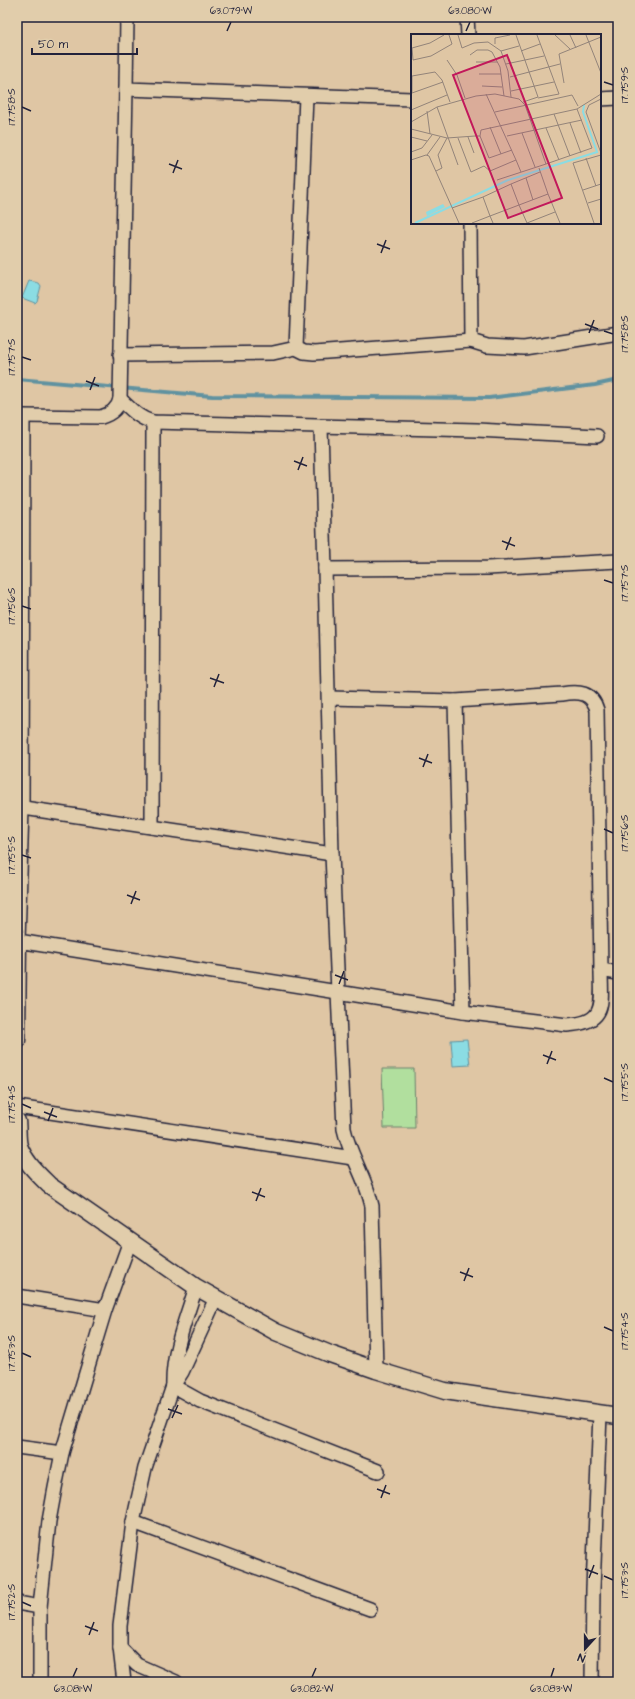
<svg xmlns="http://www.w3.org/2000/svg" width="635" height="1699" viewBox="0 0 635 1699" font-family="'Architects Daughter',sans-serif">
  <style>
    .green { fill: #b1df9e; stroke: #6a806c }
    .water { fill: #8bdce3; stroke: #6192a0 }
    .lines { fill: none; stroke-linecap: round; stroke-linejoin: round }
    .stream { stroke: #6192a0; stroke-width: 4 }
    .minor-casing { stroke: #22223b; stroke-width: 16 }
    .tertiary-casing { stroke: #22223b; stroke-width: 19 }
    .minor { stroke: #e1cdab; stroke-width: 13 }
    .tertiary { stroke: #e1cdab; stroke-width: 16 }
    .ticks { fill: none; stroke: #22223b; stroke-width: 1.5 }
    .inset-river { fill: none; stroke: #8bdce3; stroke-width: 2 }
    .inset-road { fill: none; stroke: #93847a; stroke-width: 1 }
    .view { fill: #c2185b; fill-opacity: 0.15; stroke: #c2185b; stroke-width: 2 }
    .inset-edge { fill: none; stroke: #22223b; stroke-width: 2 }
    .neatline { fill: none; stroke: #22223b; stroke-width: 1.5 }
    .ticks-label { font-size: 10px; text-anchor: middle; fill: #22223b }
  </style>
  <rect width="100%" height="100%" fill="#dfc6a4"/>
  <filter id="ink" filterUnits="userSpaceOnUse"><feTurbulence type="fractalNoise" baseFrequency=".025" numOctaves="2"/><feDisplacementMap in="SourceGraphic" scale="8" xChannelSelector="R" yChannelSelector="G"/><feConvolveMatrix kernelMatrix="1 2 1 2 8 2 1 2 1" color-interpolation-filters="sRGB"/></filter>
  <g filter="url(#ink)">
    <!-- green -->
    <polygon class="green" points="382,1069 414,1069 415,1128 384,1128"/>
    <!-- water -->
    <g class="water">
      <polygon points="29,281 39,283 41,286 37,301 35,303 22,298"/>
      <polygon points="467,1039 470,1065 453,1066 451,1040"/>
    </g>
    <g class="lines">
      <!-- stream -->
      <polyline class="stream" points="17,379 212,396 489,398 595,385 618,380"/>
      <defs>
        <g id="minor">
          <polyline points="127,17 126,89 412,99"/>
          <polyline points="467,17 468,35"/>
          <polyline points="600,99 618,98"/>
          <polyline points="470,223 471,341 487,346 524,348 618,333"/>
          <polyline points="296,348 306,96"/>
          <polyline points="120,355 273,353 296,348 304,352 314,353 471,341"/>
          <polyline points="120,399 126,89"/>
          <path d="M 17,416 L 23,416 L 22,808 L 18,941 L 463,1012 L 567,1025 C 608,1023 601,1002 601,970 L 618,973"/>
          <path d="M 23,416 L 101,417 C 111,414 118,409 120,399 C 130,408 139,419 153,422 L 477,430 L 597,436"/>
          <polyline points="321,427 325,569"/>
          <path d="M 329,698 L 455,701 L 562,694 C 579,691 592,692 597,710 L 601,970"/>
          <polyline points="455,701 463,1012"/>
          <polyline points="17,807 332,854"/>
          <polyline points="152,827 153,422"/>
          <polyline points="17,1107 353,1158"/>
          <polyline points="17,1296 105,1310"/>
          <path d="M 376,1370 L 372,1206 C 366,1178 350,1156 344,1129 L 332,854 L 325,569 L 488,568 L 618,561"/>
          <polyline points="173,1386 200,1401 378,1471"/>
          <polyline points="173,1386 182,1372 216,1298"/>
          <polyline points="17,1447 62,1453"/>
          <polyline points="133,1522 370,1609"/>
          <polyline points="17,1603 40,1607"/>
          <polyline points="120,1648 137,1665 176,1682"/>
          <polyline points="40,1682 40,1607 49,1521 55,1488 62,1453 83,1383 105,1310 130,1241"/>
          <path d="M 124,1682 L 120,1648 L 120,1626 L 133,1522 L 145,1468 L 173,1386 C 172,1352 186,1319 196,1287"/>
          <polyline points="592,1682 593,1589 600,1414"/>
        </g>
        <g id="tertiary">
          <polyline points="17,941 18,941 17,1041"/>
          <path d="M 17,1121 C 18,1129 17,1139 19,1146 C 25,1162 37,1173 49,1185 L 196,1287 L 276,1332 L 330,1354 L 376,1370 L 445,1391 L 618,1416"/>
        </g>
      </defs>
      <!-- minor casing -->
      <use href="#minor" class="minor-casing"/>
      <!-- tertiary casing -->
      <use href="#tertiary" class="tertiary-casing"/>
      <!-- minor -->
      <use href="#minor" class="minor"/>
      <!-- tertiary -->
      <use href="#tertiary" class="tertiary"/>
    </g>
  </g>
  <!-- ticks -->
  <path class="ticks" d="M 227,31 L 231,22M 466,31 L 470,22M 604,82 L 613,85M 22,107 L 31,111M 169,164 L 182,169M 173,173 L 178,160M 377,244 L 390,249M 381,253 L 386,240M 585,324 L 598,329M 604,331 L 613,334M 589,333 L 594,320M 22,357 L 31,360M 86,381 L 99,386M 90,390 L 95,377M 294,461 L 307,466M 298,470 L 303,457M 502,541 L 515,546M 506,550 L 511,537M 604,580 L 613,583M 22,606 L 31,609M 210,678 L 224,683M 214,687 L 219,674M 419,758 L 432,763M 423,767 L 428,754M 604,829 L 613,833M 22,855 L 31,858M 127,895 L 140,900M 131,904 L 136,891M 335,975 L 348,980M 339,984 L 344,971M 543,1055 L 556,1060M 547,1064 L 552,1051M 604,1078 L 613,1082M 22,1104 L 31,1108M 44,1112 L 57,1117M 48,1121 L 53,1108M 252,1192 L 265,1197M 256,1201 L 261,1188M 460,1272 L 473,1277M 464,1281 L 469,1268M 604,1327 L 613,1331M 22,1353 L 31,1357M 168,1409 L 182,1414M 172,1418 L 178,1405M 377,1489 L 390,1494M 381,1498 L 386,1485M 585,1569 L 598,1574M 604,1576 L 613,1580M 589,1578 L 594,1565M 22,1602 L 31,1606M 85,1626 L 98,1631M 89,1635 L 94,1622M 73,1677 L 77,1668M 312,1677 L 316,1668M 551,1677 L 554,1668"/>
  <!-- overview -->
  <g transform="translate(411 34)">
    <rect width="190" height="190" fill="#dfc6a4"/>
    <path d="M 32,170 L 34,173 L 16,182 L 15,178 Z" fill="#8bdce3"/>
    <path class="inset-river" d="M 4,189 L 97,146 L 186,118 L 172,78 L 173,71"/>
    <path class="inset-road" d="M 47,1 L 51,14 L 63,9 L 77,8 L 90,17 L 97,37 L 100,63M 105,1 L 127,63 L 112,68M 126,1 L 148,60 L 127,64M 144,1 L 159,15M 159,1 L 165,14M 175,1 L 190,39M 84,10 L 84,4 L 99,1M 1,14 L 2,26 L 20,22 L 41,10 L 38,1M 1,14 L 19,9 L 33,1M 90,17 L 108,12M 110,17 L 129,10M 59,21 L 66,16 L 77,16 L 81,18 L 89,33 L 93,62M 36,26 L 46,41 L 54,64M 65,28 L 86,28M 95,30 L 133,22M 68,40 L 90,40M 99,43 L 149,30M 153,49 L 148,20 L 190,3M 71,52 L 91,53M 100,57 L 143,48M 1,59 L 1,42 L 24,38 L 31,46 L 39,68M 1,59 L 32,48M 190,65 L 178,71 L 175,78 L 190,119M 26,73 L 47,131M 0,76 L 36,61M 16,77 L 19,100M 84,78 L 161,61 L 167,72M 143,80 L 159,122M 0,88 L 26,73 L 65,62 L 84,60 L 108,65 L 114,71 L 135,130 L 181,114 L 166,75M 159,89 L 170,119M 79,93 L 90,120M 135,94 L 148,126M 0,95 L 36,104 L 64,102 L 69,102 L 70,96 L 166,75 L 190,60M 111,99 L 124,133M 69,102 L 78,124 L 101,116M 96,102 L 171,86M 0,103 L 16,107M 57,103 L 63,119M 47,104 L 60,138 L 73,132 L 79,137 L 105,126 L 75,60M 0,118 L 11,114 L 21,101M 16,121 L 29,103M 175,124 L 185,152M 0,126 L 15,121 L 18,122 L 48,189M 105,126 L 110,138M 128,134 L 137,160M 25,137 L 31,134 L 27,121 L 36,104M 115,144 L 122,166M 86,146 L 135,130M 100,150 L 129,138M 172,156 L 190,150M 177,169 L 190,165M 41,174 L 72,163M 61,189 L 79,182 L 108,171 L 100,150 L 72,163 L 79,182 L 82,189M 116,189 L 108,171 L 137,160 L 149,189M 116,189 L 144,178M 183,189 L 162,129 L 190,121"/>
    <path class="view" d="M 96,21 L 151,164 L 97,184 L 42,41 Z"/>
    <rect width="190" height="190" class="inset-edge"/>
  </g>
  <!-- margin -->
  <rect width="635" height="1699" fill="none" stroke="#e1cdab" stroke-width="44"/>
  <!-- north arrow -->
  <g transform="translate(585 1649) rotate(201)" stroke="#e1cdab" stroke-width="3" paint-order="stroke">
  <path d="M0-3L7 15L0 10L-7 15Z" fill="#22223b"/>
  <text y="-6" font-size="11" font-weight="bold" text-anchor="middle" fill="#22223b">N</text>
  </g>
  <!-- scale -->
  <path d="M32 48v6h105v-6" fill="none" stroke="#22223b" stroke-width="2"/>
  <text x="38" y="48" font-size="12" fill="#22223b" stroke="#e1cdab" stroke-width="3" paint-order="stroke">50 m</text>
  <rect x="22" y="22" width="591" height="1655" class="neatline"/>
  <g class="ticks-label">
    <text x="231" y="14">63.079°W</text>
    <text x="470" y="14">63.080°W</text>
    <text transform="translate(624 85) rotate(-90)" y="4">17.759°S</text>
    <text transform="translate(11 107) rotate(-90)" y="4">17.758°S</text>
    <text transform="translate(624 334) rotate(-90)" y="4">17.758°S</text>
    <text transform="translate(11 357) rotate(-90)" y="4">17.757°S</text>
    <text transform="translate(624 583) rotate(-90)" y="4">17.757°S</text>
    <text transform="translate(11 606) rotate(-90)" y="4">17.756°S</text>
    <text transform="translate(624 833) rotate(-90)" y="4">17.756°S</text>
    <text transform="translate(11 855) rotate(-90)" y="4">17.755°S</text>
    <text transform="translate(624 1082) rotate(-90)" y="4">17.755°S</text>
    <text transform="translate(11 1104) rotate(-90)" y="4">17.754°S</text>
    <text transform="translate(624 1331) rotate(-90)" y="4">17.754°S</text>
    <text transform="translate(11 1353) rotate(-90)" y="4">17.753°S</text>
    <text transform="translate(624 1580) rotate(-90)" y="4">17.753°S</text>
    <text transform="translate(11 1602) rotate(-90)" y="4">17.752°S</text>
    <text x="73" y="1692">63.081°W</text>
    <text x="312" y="1692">63.082°W</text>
    <text x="551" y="1692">63.083°W</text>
  </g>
</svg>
